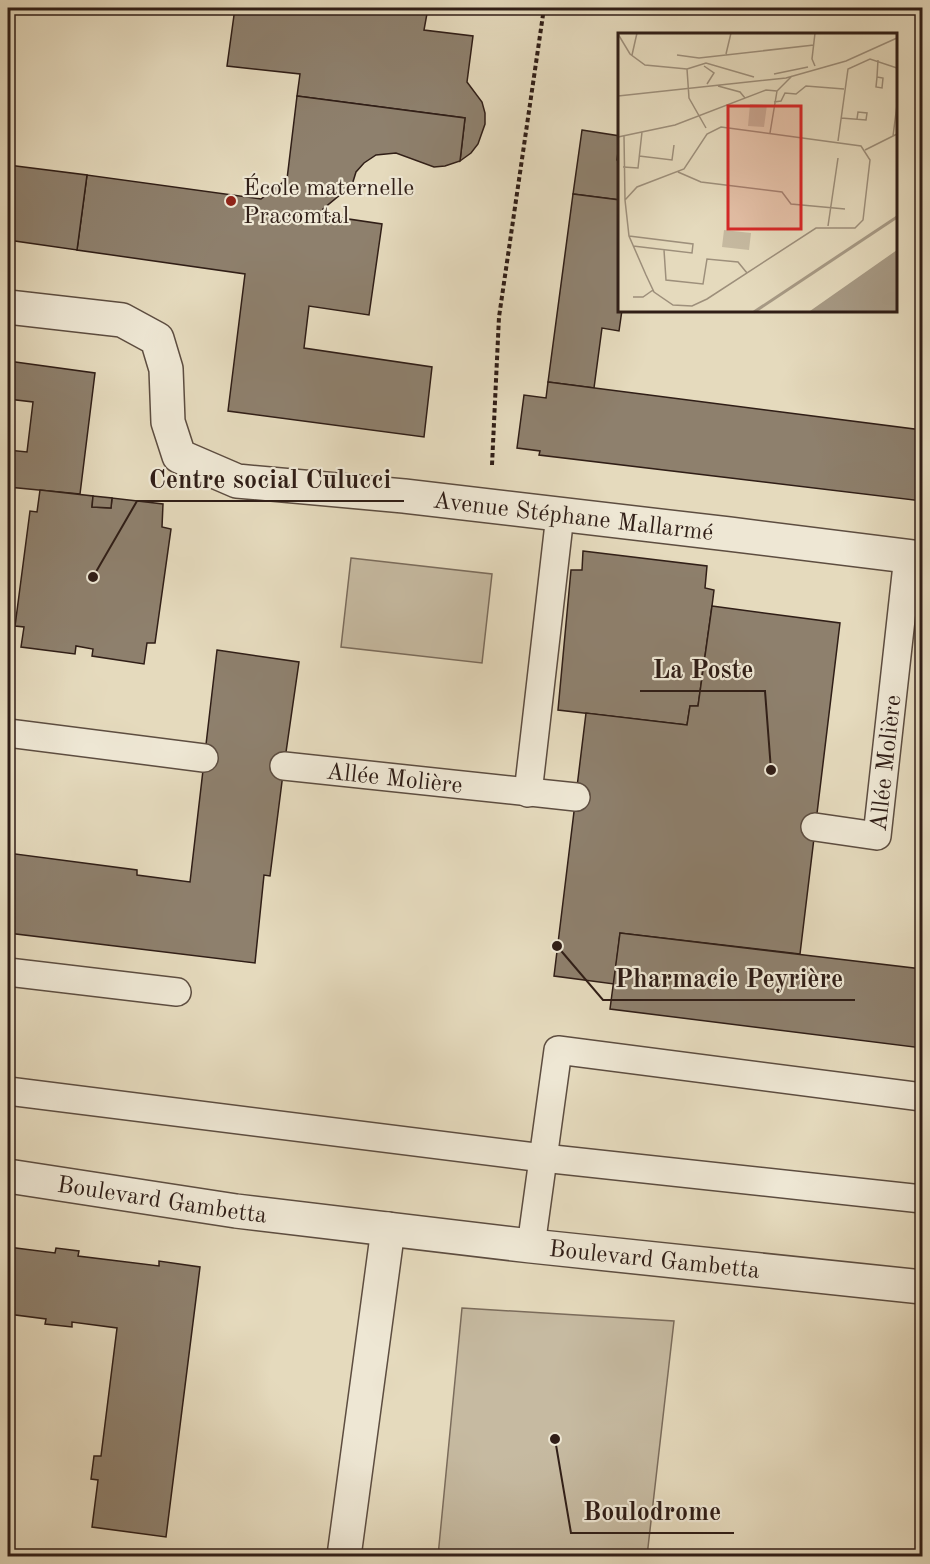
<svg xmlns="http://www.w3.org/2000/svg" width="930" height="1564" viewBox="0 0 930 1564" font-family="'Old Standard TT',serif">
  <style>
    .green { fill: #c6baa1; stroke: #7b6c5c; stroke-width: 1.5 }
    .building { fill: #8e806d; stroke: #301e17; stroke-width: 1.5 }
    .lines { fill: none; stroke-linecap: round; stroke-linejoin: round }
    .service-casing { stroke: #5d4d40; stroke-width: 30 }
    .minor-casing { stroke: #5d4d40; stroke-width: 36 }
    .path { stroke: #301e17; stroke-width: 4; stroke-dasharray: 4.5 3; stroke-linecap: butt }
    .service { stroke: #eee7d4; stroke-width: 27 }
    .minor { stroke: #eee7d4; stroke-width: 33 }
    .poi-dot { fill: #8f2418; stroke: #eee7d4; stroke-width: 2 }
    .labels { text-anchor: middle; stroke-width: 4.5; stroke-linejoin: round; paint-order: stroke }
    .poi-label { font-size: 24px; fill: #301e17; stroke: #eee7d4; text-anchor: start }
    .street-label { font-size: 24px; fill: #301e17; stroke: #eee7d4 }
    .inset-river { fill: none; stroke: #a79a85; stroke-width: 3 }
    .inset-road { fill: none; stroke: #9d8f7b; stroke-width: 1.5 }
    .view { fill: #d62828; fill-opacity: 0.15; stroke: #d62828; stroke-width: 3 }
    .inset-edge { fill: none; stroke: #301e17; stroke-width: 3 }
    .leader { fill: none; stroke: #301e17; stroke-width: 2 }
    .callout-dot { fill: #301e17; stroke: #eee7d4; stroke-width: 2 }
    .callout-label { font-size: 26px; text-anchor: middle; font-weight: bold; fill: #301e17; stroke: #eee7d4; stroke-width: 4.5; stroke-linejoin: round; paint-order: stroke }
  </style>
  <rect width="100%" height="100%" fill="#e5dabd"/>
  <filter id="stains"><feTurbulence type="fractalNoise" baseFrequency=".00333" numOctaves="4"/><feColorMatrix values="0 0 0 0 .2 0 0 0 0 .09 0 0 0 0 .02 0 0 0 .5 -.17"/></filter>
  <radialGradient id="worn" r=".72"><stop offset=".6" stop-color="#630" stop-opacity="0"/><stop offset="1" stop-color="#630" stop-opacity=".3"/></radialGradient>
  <!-- green -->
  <g class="green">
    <polygon points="351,558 492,574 482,663 341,647"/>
    <polygon points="462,1308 674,1321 647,1556 438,1556"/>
  </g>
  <!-- building -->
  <g class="building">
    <polygon points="235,8 428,8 424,30 473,36 467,82 482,102 485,113 485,124 478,144 471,153 460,161 465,118 297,96 300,74 227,66"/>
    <polygon points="297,96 465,118 460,161 445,166 434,167 396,153 376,155 364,163 356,172 352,185 323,209 322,215 382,224 369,315 309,306 304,348 432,367 424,437 228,411 245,274 77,250 87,175 261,199 287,179"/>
    <polygon points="582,130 620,136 617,160 620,161 620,200 573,194"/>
    <polygon points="8,165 87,175 77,250 8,240"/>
    <polygon points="573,194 620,200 620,310 622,310 619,331 602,328 594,388 548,382"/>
    <polygon points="8,361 95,373 80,494 8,487 8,450 27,452 33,402 8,399"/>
    <polygon points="548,382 922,430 922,501 539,455 540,451 517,448 524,395 546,398"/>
    <polygon points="40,490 93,496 92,507 111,508 112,498 163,504 162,527 171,529 155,643 147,643 144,664 92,656 93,649 76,646 75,654 21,647 24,627 15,626 30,511 37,512"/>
    <polygon points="93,496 112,498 111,508 92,507"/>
    <polygon points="583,551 707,566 705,588 714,590 712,606 698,706 690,706 687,725 558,710 571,570 582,570"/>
    <polygon points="712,606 840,623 800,954 620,933 614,984 554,976 586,713 687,725 690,706 698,706"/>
    <polygon points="217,650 299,662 284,766 270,876 264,875 255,963 8,933 8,853 137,870 137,875 190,882"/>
    <polygon points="620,933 922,969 922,1048 610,1009"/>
    <polygon points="8,1247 55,1253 56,1248 79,1251 78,1256 159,1266 159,1261 200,1267 166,1537 92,1527 98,1480 91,1479 94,1456 101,1456 117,1328 72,1322 72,1327 45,1324 46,1319 8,1314"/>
  </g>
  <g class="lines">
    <defs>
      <g id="service">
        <polyline points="8,733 204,758"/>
        <path id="s1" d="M 284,766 L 576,797"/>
        <polyline points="528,793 560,515"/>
        <path id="s2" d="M 815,827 L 877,836 L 908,556"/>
        <polyline points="8,972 177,992"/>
        <polyline points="8,1091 543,1158 922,1199"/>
        <polyline points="531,1246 558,1050 922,1097"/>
      </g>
      <g id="minor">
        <path id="s3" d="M 8,307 L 122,320 L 157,339 L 166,369 L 168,422 L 179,456 L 237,481 L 404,496 L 729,534 L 922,558"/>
        <path id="s4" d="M 8,1176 L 236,1211 L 531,1246 L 922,1287"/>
        <polyline points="344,1556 388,1229"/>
      </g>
    </defs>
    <!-- service casing -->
    <use href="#service" class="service-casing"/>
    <!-- minor casing -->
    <use href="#minor" class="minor-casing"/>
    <!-- path -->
    <polyline class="path" points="492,465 499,317 544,8"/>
    <!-- service -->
    <use href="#service" class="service"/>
    <!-- minor -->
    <use href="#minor" class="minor"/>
  </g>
  <!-- markers -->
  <circle class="poi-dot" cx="231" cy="201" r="6"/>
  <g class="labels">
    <!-- poi labels -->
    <g class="poi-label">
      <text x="243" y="195">École maternelle<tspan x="243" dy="28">Pracomtal</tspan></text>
    </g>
    <!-- street labels -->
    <g class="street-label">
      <text dy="8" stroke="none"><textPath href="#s3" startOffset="676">Avenue Stéphane Mallarmé</textPath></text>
      <text dy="8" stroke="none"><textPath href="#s2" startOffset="136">Allée Molière</textPath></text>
      <text dy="8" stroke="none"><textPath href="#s1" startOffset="111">Allée Molière</textPath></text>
      <text dy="8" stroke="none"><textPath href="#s4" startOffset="156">Boulevard Gambetta</textPath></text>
      <text dy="8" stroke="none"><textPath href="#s4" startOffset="652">Boulevard Gambetta</textPath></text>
    </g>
  </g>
  <!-- overview -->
  <g transform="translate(618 33)">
    <rect width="279" height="279" fill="#e5dabd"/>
    <path d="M 132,71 L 149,72 L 146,94 L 130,93 ZM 106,197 L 133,200 L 131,217 L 104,214 Z" fill="#c6baa1"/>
    <path d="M 279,217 L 279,279 L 190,279 L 192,278 Z" fill="#a79a85"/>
    <path class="inset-river" d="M 136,279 L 279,184"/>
    <path class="inset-road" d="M 0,1 L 12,21 L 27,32 L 69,36M 108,21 L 113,0M 14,22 L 19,0M 59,22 L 81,25 L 196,12M 86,33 L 96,40 L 89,51M 197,33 L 194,26 L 197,0M 69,36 L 71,65 L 88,95M 69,36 L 88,30 L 136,44M 156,41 L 190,34M 259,44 L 265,45 L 264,55 L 258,54 L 259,44 L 260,27M 100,53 L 122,59 L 127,65M 0,63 L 168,45 L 228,28 L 279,5M 156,69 L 163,68 L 167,60 L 178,61 L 188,53 L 226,56M 223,85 L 248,87 L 249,80 L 240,79 L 239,86M 103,94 L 243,113 L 252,127 L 245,187 L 237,195 L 198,195 L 89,266 L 74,273 L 55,272 L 36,259 L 28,242 L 11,203 L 7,167 L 19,154 L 66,136 L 89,101 ZM 152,100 L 159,58 L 174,43M 6,103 L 7,167M 275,103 L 279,72M 0,104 L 57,92 L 148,57 L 159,58M 220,108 L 230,36 L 252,26 L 279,35M 247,117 L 279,101M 21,123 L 54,127 L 56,112M 5,134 L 20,135 L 24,99M 60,139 L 83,149 L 164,159 L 173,171 L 227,176M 210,193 L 220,125M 11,203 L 75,211 L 74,220 L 15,213M 46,217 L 48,247 L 85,251 L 89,226 L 120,229 L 129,240M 15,264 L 25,264 L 35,257"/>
    <path class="view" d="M 110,73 L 183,73 L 183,196 L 110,196 Z"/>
    <rect width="279" height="279" class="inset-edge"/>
  </g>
  <!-- callouts -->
  <path class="leader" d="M93 577L137 501H404M771 770L765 691H640M557 946L603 1000H855M555 1439L571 1533H734"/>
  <g class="callout-dot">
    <circle cx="93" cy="577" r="6"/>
    <circle cx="771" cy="770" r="6"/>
    <circle cx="557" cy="946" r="6"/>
    <circle cx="555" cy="1439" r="6"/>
  </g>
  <g class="callout-label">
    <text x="270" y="488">Centre social Culucci</text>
    <text x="703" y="678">La Poste</text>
    <text x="729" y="987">Pharmacie Peyrière</text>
    <text x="652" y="1520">Boulodrome</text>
  </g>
  <!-- margin -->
  <rect width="930" height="1564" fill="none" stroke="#e5dabd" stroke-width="30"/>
  <rect x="9" y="9" width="912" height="1546" fill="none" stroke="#301e17" stroke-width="3"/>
  <rect x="15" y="15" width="900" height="1534" fill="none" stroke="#301e17" stroke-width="1.5"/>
  <rect width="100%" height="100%" filter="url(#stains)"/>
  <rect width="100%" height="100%" fill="url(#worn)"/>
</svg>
